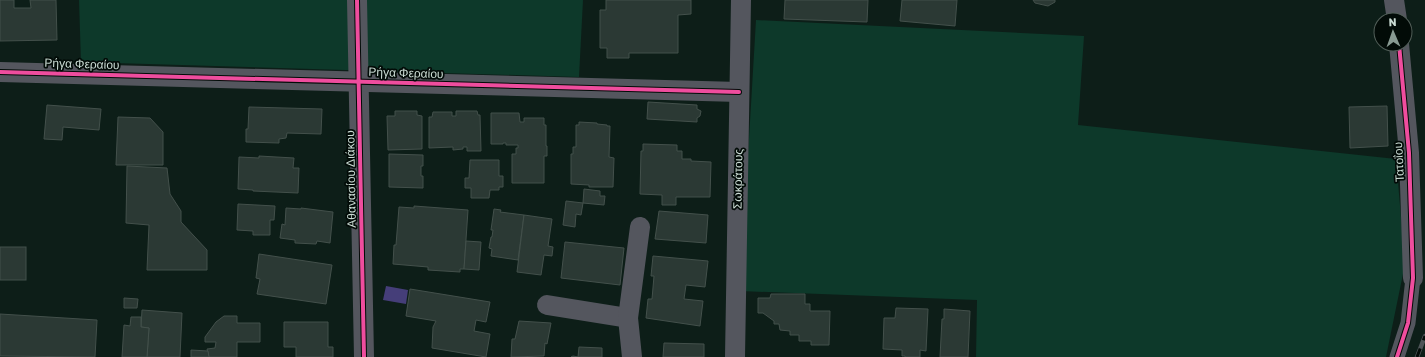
<svg xmlns="http://www.w3.org/2000/svg" width="1425" height="357" viewBox="0 0 1425 357" font-family="Rubik,sans-serif">
  <style>
    .green { fill: #0d392a }
    .water { fill: #453e79 }
    .building { fill: #2b3934; stroke: #43504b }
    .lines { fill: none; stroke-linecap: round; stroke-linejoin: round }
    .pedestrian { stroke: #54565e; stroke-width: 15 }
    .minor { stroke: #54565e; stroke-width: 20 }
    .rail-casing { stroke: #4e5457; stroke-width: 4.5 }
    .rail { stroke: #020b07; stroke-width: 3; stroke-dasharray: 9; stroke-linecap: butt }
    .cycleway-casing { stroke: #020b07; stroke-width: 6 }
    .cycleway { stroke: #ef4d9e; stroke-width: 4 }
    .labels { text-anchor: middle; stroke-width: 3.5; stroke-linejoin: round; paint-order: stroke }
    .street-label { font-size: 12px; fill: #cbdcd4; stroke: #020b07 }
  </style>
  <rect width="100%" height="100%" fill="#0d1e18"/>
  <!-- green -->
  <g class="green">
    <polygon points="79,0 583,0 579,77 81,62"/>
    <polygon points="756,20 1084,36 1078,125 1396,159 1405,264 1386,357 976,357 977,300 740,291"/>
  </g>
  <!-- water -->
  <polygon class="water" points="386,286 408,290 406,304 383,300"/>
  <!-- building -->
  <g class="building">
    <polygon points="0,0 14,0 14,8 31,8 30,0 56,0 57,40 0,41"/>
    <polygon points="606,0 691,0 691,14 678,15 678,53 629,53 629,58 607,58 607,48 600,48 600,10 606,10"/>
    <polygon points="785,0 868,0 867,22 784,19"/>
    <polygon points="902,0 957,0 955,26 900,21"/>
    <polygon points="1033,0 1055,0 1055,2 1048,6 1035,3"/>
    <polygon points="648,102 697,105 697,109 701,111 700,116 697,118 697,122 647,119"/>
    <polygon points="47,105 101,109 99,130 63,127 62,140 44,139"/>
    <polygon points="1387,106 1388,146 1350,148 1349,107"/>
    <polygon points="249,107 322,109 321,134 287,133 286,138 279,139 279,143 246,142 246,129 248,129"/>
    <polygon points="395,111 417,111 417,115 422,116 422,149 388,150 387,116 395,116"/>
    <polygon points="456,111 477,111 478,115 480,115 481,151 467,151 467,147 463,147 463,149 453,150 453,147 429,148 429,117 432,117 433,112 452,112 452,116 456,116"/>
    <polygon points="491,113 519,113 520,122 524,122 524,118 544,118 544,125 546,125 546,146 547,146 547,156 544,156 544,183 512,183 512,154 516,154 516,148 518,148 518,145 506,145 506,143 503,143 503,144 491,144"/>
    <polygon points="118,117 150,118 163,132 163,165 116,165"/>
    <polygon points="579,122 597,123 597,124 607,125 607,126 610,126 609,157 614,158 613,187 589,187 589,185 571,184 571,154 573,154 573,147 576,147 576,125 579,125"/>
    <polygon points="643,144 677,145 677,151 682,151 682,159 691,159 691,161 711,162 710,197 676,197 676,205 662,205 662,195 640,194 641,151 643,151"/>
    <polygon points="389,154 423,155 423,166 421,166 421,176 423,176 423,188 389,187"/>
    <polygon points="259,156 294,158 293,168 299,168 298,193 253,191 253,190 238,189 239,157 259,158"/>
    <polygon points="470,160 499,160 499,176 503,176 503,187 499,187 499,190 490,190 489,198 471,198 471,188 465,188 465,178 469,178"/>
    <polygon points="127,166 167,168 170,194 181,211 181,222 207,250 207,270 147,270 149,225 126,223"/>
    <polygon points="584,189 600,191 600,196 605,196 604,205 583,203"/>
    <polygon points="566,201 583,203 581,215 576,214 575,227 563,225"/>
    <polygon points="238,204 275,206 274,220 270,220 270,235 253,235 253,231 237,230"/>
    <polygon points="414,206 468,210 464,269 460,269 460,272 428,270 428,267 393,264 394,245 396,245 399,207 414,208"/>
    <polygon points="286,208 301,209 301,208 333,212 330,243 317,241 316,244 295,243 295,240 280,238 282,224 285,225"/>
    <polygon points="494,209 501,210 500,212 524,215 518,260 491,256 492,249 489,248 491,237 492,237 493,230 491,230"/>
    <polygon points="659,211 708,215 706,243 655,239"/>
    <polygon points="524,215 552,219 548,246 553,247 552,256 544,255 541,275 517,272"/>
    <polygon points="466,241 481,242 479,270 464,269"/>
    <polygon points="565,242 624,248 620,285 561,278"/>
    <rect x="0" y="247" width="26" height="33"/>
    <polygon points="259,254 332,265 326,304 257,294 260,279 256,278"/>
    <polygon points="653,256 708,261 705,287 686,285 684,299 703,301 700,326 646,318 648,299 652,299 654,276 651,276"/>
    <polygon points="410,289 490,302 486,322 476,320 474,331 490,334 486,357 432,348 433,327 436,321 406,316"/>
    <polygon points="771,294 805,294 805,304 810,304 810,311 830,311 829,345 811,345 811,341 799,341 799,335 790,335 790,331 780,330 779,324 774,324 774,321 763,313 758,313 758,298 770,298"/>
    <polygon points="124,298 138,299 137,308 124,308"/>
    <polygon points="896,308 928,309 926,351 920,350 920,357 905,357 905,356 902,356 902,350 883,349 884,318 895,318"/>
    <polygon points="944,309 970,311 968,357 940,357 942,319 944,319"/>
    <polygon points="142,310 182,313 180,357 147,357 149,328 141,327"/>
    <polygon points="0,314 97,320 95,357 0,356"/>
    <polygon points="224,316 237,316 237,323 260,323 260,342 237,342 237,357 209,357 207,349 215,348 216,342 205,342 205,337 216,322"/>
    <polygon points="131,317 141,317 141,327 149,328 147,357 122,357 124,325 130,326"/>
    <polygon points="519,321 551,323 547,344 545,343 544,356 511,357 512,339 515,339"/>
    <polygon points="284,322 328,322 328,347 333,347 333,357 296,357 296,347 284,347"/>
    <polygon points="664,343 704,344 704,357 663,357"/>
    <polygon points="579,347 602,348 602,357 571,357 573,356 578,357"/>
    <polygon points="191,350 208,351 209,357 191,357"/>
  </g>
  <g class="lines">
    <!-- pedestrian -->
    <polyline class="pedestrian" points="1397,357 1408,323 1413,278"/>
    <!-- minor -->
    <g class="minor">
      <polyline points="357,0 364,357"/>
      <polyline points="1394,0 1397,20"/>
      <polyline points="1399,44 1409,153 1413,278"/>
      <polyline points="0,72 739,92"/>
      <polyline points="547,305 628,318"/>
      <polyline points="632,357 628,318 640,227"/>
      <polyline points="735,357 741,0"/>
    </g>
    <defs>
      <polyline id="rail" points="1417,357 1425,336"/>
    </defs>
    <!-- rail casing -->
    <use href="#rail" class="rail-casing"/>
    <!-- rail -->
    <use href="#rail" class="rail"/>
    <defs>
      <g id="cycleway">
        <polyline points="357,0 364,357"/>
        <polyline points="0,72 739,92"/>
        <polyline points="1397,357 1408,323 1413,278 1409,153 1399,44"/>
      </g>
    </defs>
    <!-- cycleway casing -->
    <use href="#cycleway" class="cycleway-casing"/>
    <!-- cycleway -->
    <use href="#cycleway" class="cycleway"/>
  </g>
  <g class="labels">
    <!-- street labels -->
    <g class="street-label">
      <text transform="translate(82 64) rotate(2)" y="4">Ρήγα Φεραίου</text>
      <text transform="translate(406 73) rotate(2)" y="4">Ρήγα Φεραίου</text>
      <text transform="translate(1399 162) rotate(-93)" y="4">Τατοΐου</text>
      <text transform="translate(351 179) rotate(-91)" y="4">Αθανασίου Διάκου</text>
      <text transform="translate(738 179) rotate(-89)" y="4">Σωκράτους</text>
    </g>
  </g>
  <!-- north arrow -->
  <g transform="translate(1393 32) rotate(358)"><circle r="19" fill="#020b07" stroke="#525f59"/>
  <path d="M0-3L7 15L0 10L-7 15Z" fill="#889a92"/>
  <text y="-6" font-size="11" font-weight="bold" text-anchor="middle" fill="#cbdcd4">N</text>
  </g>
</svg>
